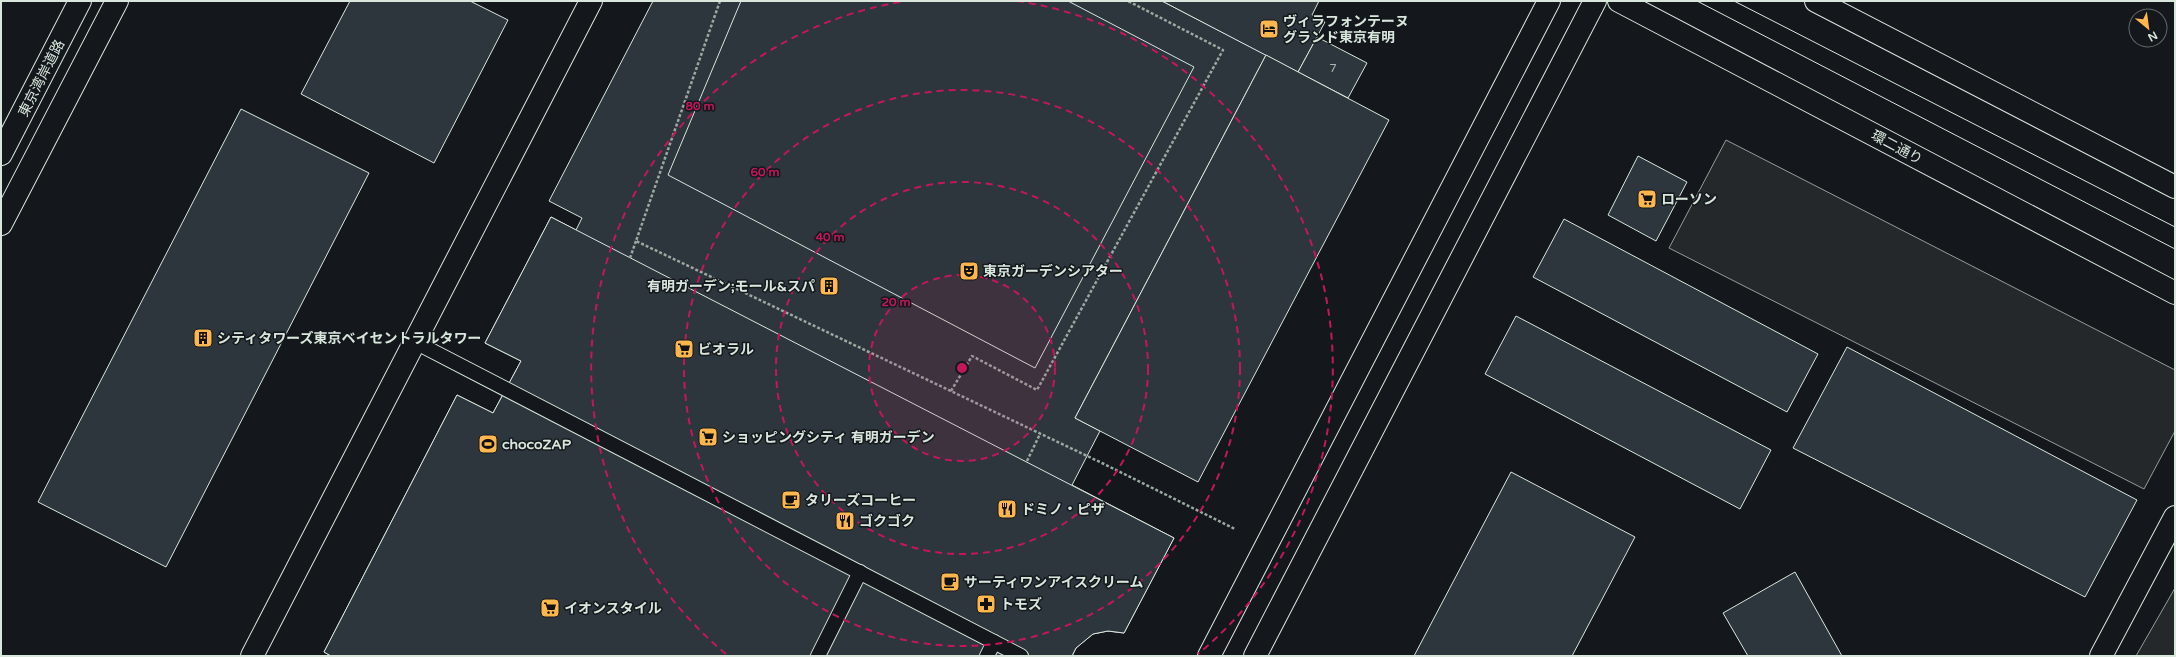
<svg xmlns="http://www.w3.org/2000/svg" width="2176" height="657" viewBox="0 0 2176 657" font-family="'Varela Round','Noto Sans JP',sans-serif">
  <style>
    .parking { fill: #24282b; stroke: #939e99 }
    .building { fill: #2c363c; stroke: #d8e6dc }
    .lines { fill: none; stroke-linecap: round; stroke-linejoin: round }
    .service-casing { stroke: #d8e6dc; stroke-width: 16 }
    .tertiary-casing { stroke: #d8e6dc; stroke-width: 24 }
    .secondary-casing { stroke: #d8e6dc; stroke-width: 24 }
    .trunk-casing { stroke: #d8e6dc; stroke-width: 24 }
    .path { stroke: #9da8a2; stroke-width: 2.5; stroke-dasharray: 3 2; stroke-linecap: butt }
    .service { stroke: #14181c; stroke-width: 14 }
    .tertiary { stroke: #14181c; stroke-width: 22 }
    .secondary { stroke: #14181c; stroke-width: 22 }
    .trunk { stroke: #14181c; stroke-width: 22 }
    .tram { stroke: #d8e6dc; stroke-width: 1 }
    .ring { fill: none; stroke: #c2185b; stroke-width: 2; stroke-dasharray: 7 5 }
    .labels { text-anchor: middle; stroke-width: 3; stroke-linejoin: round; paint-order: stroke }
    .number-label { font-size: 12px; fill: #adbab4 }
    .poi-label { font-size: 14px; font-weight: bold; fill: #d8e6dc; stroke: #14181c; text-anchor: start }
    .street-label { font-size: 14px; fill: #d8e6dc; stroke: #14181c }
    .centre { fill: #c2185b; stroke: #14181c; stroke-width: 2 }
    .ring-label { font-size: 12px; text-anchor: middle; font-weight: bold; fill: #c2185b; stroke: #14181c; stroke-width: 3; stroke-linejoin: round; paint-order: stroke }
  </style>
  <rect width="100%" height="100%" fill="#14181c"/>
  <!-- parking -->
  <g class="parking">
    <polygon points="1726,140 2175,370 2175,431 2144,489 1669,248"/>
    <polygon points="2175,588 2175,656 2136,656"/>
  </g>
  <!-- building -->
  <g class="building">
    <polygon points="350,1 470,1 508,20 434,163 301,94"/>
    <polygon points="653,1 1162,1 1266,55 1075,418 1100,431 1072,485 1174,538 1124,633 1108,631 1093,634 1076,648 1072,656 331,656 324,652 457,395 493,413 521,361 485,343 551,217 576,230 582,218 549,201"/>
    <polygon points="741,1 1068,1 1194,67 1035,368 668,175"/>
    <polygon points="1162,1 1319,1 1312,15 1325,22 1298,72"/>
    <polygon points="1317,37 1367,63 1348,98 1298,72"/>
    <polygon points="1266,55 1389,120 1198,482 1075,418"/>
    <polygon points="241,109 369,173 166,567 38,502"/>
    <polygon points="1638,156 1687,182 1656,241 1608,215"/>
    <polygon points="551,217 1174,538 1124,633 1108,631 1093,634 1076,648 1072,656 331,656 324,652 457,395 493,413 521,361 485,343"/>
    <polygon points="1564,219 1818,354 1787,412 1533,277"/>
    <polygon points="1516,316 1771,450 1740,509 1485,374"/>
    <polygon points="1847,347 2137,500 2085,597 1793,448"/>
    <polygon points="1511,472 1635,537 1572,656 1414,656"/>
    <polygon points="1795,572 1842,656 1748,656 1723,613"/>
  </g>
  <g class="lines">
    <defs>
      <g id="service">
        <polyline points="415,342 1021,656"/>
        <polyline points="818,656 860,572"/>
        <polyline points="987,656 994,642"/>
      </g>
      <g id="tertiary">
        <polyline points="252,656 591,1"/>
        <polyline points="1209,656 1549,1"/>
        <polyline points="1255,656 1595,1"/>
        <polyline points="2101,656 2175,517"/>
      </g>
      <g id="secondary">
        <polyline points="1619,1 2175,293"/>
        <polyline points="1816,1 2175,187"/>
      </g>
      <g id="trunk">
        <polyline points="1,154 80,1"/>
        <polyline points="1,224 117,1"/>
      </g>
    </defs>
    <!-- service casing -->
    <use href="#service" class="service-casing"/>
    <!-- tertiary casing -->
    <use href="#tertiary" class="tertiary-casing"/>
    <!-- secondary casing -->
    <use href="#secondary" class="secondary-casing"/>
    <!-- trunk casing -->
    <use href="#trunk" class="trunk-casing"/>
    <!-- path -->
    <g class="path">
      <polyline points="720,1 636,241 1104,464 1235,529"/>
      <polyline points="630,258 636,241"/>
      <polyline points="951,391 972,356 1037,390 1223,50 1128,1"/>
      <polyline points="1027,461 1040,434"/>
    </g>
    <!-- service -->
    <use href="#service" class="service"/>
    <!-- tertiary -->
    <use href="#tertiary" class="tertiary"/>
    <!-- secondary -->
    <use href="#secondary" class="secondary"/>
    <!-- trunk -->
    <use href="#trunk" class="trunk"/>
    <!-- tram -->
    <g class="tram">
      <polyline points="1697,1 2175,249"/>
      <polyline points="1734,1 2175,227"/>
    </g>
  </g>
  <!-- distance rings -->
  <circle cx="962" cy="368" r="93" fill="#c2185b" fill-opacity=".12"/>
  <g class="ring">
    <circle cx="962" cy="368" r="93"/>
    <circle cx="962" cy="368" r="186"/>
    <circle cx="962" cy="368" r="278"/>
    <path d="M726 654A371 371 0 0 1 907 1M1017 1A371 371 0 0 1 1198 654"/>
  </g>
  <!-- icons -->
  <defs>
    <symbol id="hotel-square" viewBox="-11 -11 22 22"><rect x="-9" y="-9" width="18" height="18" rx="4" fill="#ffb74d" stroke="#14181c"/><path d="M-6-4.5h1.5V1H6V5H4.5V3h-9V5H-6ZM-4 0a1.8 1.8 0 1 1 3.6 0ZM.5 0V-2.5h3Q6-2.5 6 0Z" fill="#111"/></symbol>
    <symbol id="supermarket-square" viewBox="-11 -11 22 22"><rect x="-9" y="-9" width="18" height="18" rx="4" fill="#ffb74d" stroke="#14181c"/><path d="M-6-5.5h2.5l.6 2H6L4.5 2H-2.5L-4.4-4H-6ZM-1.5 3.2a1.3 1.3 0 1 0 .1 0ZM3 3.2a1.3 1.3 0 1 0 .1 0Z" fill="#111"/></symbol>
    <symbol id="theatre-square" viewBox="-11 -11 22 22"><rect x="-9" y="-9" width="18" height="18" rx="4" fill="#ffb74d" stroke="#14181c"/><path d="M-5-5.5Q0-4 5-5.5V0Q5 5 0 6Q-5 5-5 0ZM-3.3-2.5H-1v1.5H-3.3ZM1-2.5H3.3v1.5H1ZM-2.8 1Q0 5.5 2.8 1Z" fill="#111"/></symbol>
    <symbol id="building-square" viewBox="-11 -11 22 22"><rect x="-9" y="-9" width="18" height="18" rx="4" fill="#ffb74d" stroke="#14181c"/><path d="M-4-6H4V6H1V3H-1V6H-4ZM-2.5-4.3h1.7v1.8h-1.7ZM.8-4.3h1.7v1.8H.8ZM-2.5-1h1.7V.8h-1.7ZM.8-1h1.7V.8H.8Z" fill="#111"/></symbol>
    <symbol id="stadium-square" viewBox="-11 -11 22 22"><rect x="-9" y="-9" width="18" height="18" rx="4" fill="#ffb74d" stroke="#14181c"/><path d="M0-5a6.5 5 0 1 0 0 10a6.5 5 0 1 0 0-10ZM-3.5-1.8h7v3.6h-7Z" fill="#111"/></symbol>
    <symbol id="cafe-square" viewBox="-11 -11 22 22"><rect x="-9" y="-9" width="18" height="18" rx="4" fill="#ffb74d" stroke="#14181c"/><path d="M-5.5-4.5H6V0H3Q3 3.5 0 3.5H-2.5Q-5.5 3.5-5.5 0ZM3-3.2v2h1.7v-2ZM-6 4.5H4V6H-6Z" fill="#111"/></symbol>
    <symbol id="restaurant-square" viewBox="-11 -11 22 22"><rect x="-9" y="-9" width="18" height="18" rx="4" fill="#ffb74d" stroke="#14181c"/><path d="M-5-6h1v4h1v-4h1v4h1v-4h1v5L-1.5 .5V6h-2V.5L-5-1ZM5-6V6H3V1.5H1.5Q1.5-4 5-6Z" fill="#111"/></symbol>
    <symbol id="pharmacy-square" viewBox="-11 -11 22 22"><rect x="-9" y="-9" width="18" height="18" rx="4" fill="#ffb74d" stroke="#14181c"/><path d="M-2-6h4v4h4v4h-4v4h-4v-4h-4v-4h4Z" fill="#111"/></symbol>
  </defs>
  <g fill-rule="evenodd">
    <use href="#hotel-square" x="1258" y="18" width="22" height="22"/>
    <use href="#supermarket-square" x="1636" y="188" width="22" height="22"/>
    <use href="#theatre-square" x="958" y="260" width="22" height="22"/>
    <use href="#building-square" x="818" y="275" width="22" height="22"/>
    <use href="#building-square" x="192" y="327" width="22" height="22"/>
    <use href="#supermarket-square" x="673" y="338" width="22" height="22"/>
    <use href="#supermarket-square" x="697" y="426" width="22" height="22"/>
    <use href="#stadium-square" x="477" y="433" width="22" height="22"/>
    <use href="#cafe-square" x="780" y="489" width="22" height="22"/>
    <use href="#restaurant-square" x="996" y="498" width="22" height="22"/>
    <use href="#restaurant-square" x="834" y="510" width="22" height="22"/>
    <use href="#cafe-square" x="939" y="571" width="22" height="22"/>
    <use href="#pharmacy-square" x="975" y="593" width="22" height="22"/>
    <use href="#supermarket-square" x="539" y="597" width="22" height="22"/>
  </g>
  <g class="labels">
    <!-- number labels -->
    <g class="number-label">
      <text x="1333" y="72">7</text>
    </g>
    <!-- poi labels -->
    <g class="poi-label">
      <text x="1283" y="26">ヴィラフォンテーヌ<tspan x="1283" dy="16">グランド東京有明</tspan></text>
      <text x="1661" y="204">ローソン</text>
      <text x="983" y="276">東京ガーデンシアター</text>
      <text x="815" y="291" text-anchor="end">有明ガーデン;モール&amp;スパ</text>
      <text x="217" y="343">シティタワーズ東京ベイセントラルタワー</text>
      <text x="698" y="354">ビオラル</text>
      <text x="722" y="442">ショッピングシティ 有明ガーデン</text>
      <text x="502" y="449">chocoZAP</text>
      <text x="805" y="505">タリーズコーヒー</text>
      <text x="1021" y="514">ドミノ・ピザ</text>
      <text x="859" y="526">ゴクゴク</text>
      <text x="964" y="587">サーティワンアイスクリーム</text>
      <text x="1000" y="609">トモズ</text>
      <text x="564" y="613">イオンスタイル</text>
    </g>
    <!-- street labels -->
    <g class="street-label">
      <text transform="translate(41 78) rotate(-63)" y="5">東京湾岸道路</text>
      <text transform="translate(1897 147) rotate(28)" y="5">環二通り</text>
    </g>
  </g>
  <circle cx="962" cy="368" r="6" class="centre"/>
  <g class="ring-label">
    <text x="700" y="110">80 m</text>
    <text x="765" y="176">60 m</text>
    <text x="830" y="241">40 m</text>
    <text x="896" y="306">20 m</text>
  </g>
  <!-- border -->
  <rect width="2176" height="657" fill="none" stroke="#d8e6dc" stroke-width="4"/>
  <!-- north arrow -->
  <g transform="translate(2148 28) rotate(151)"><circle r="19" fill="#14181c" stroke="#626a69"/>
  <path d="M0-3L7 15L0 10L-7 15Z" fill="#ffb74d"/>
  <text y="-6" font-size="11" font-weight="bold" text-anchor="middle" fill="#d8e6dc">N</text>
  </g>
</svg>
